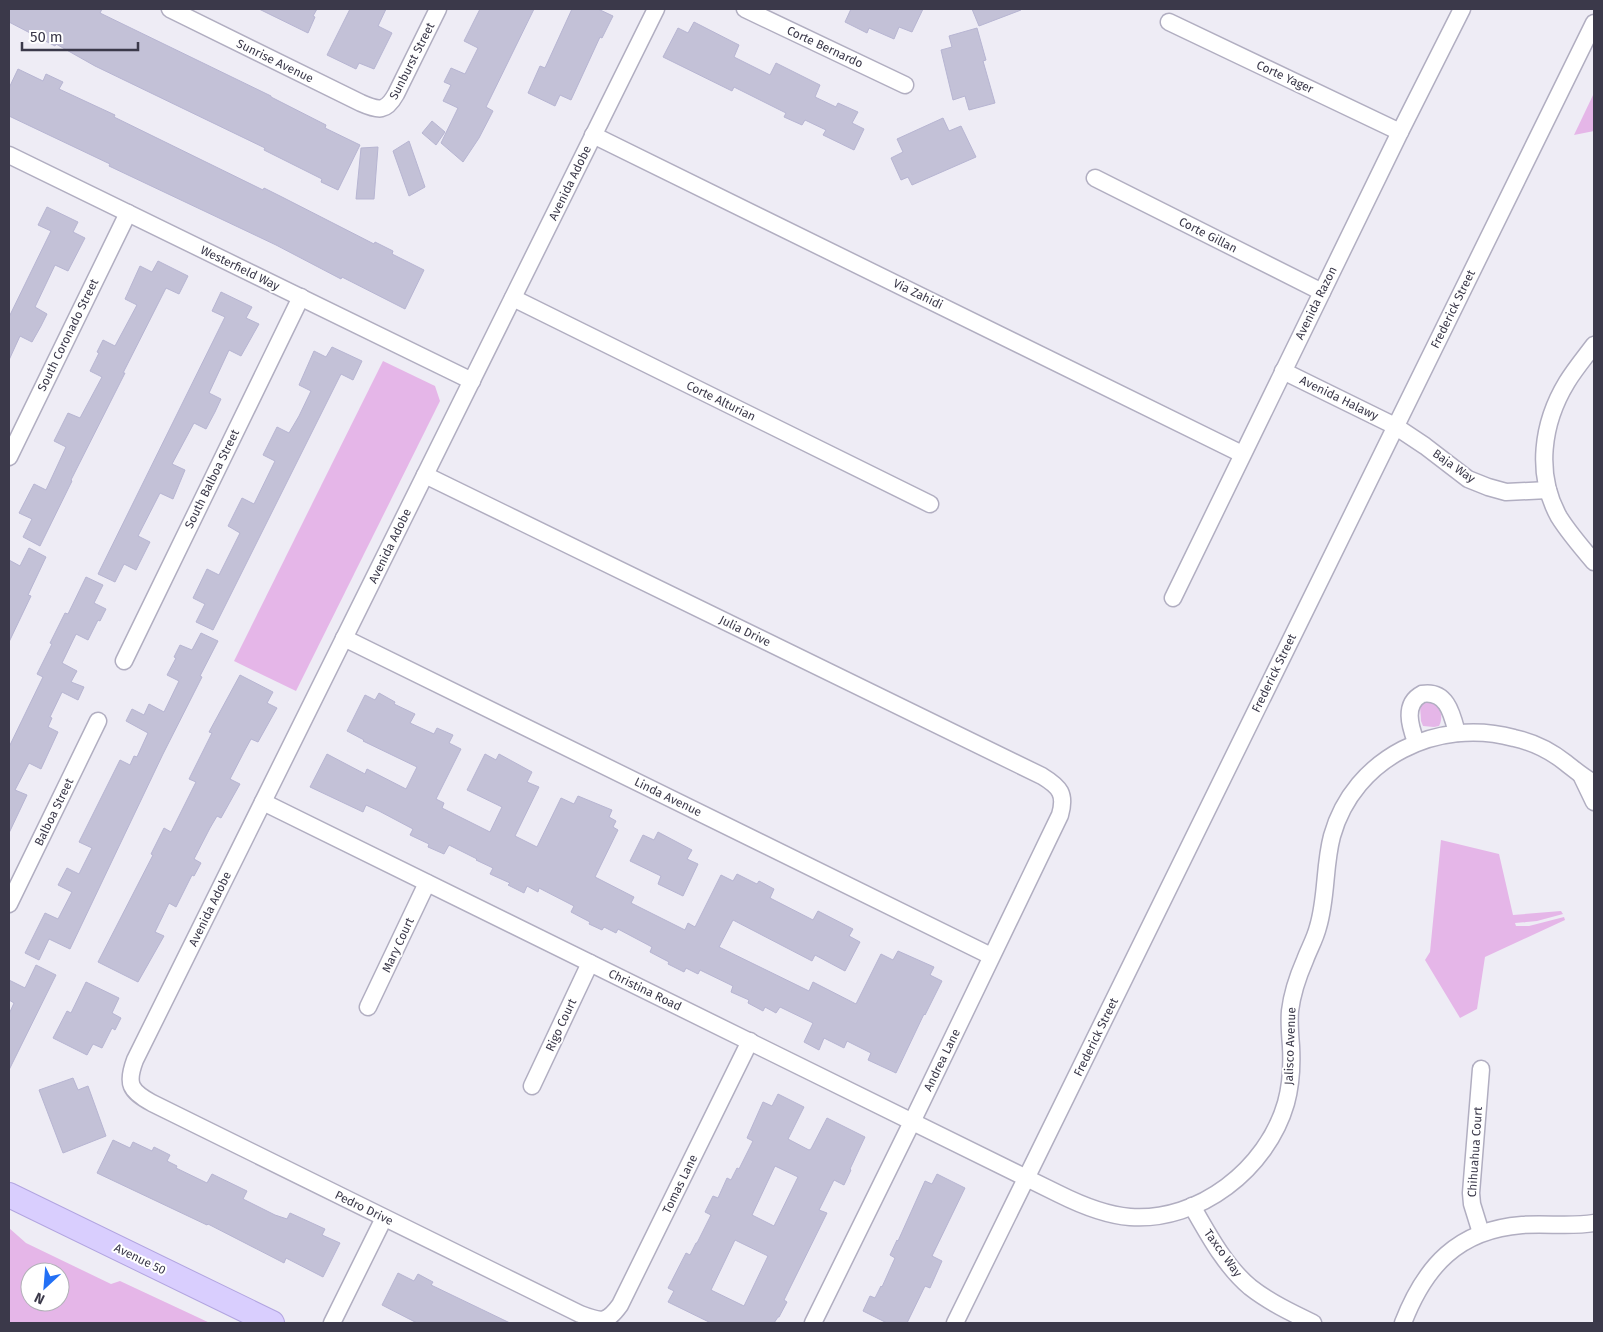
<svg xmlns="http://www.w3.org/2000/svg" width="1603" height="1332" viewBox="0 0 1603 1332" font-family="'Fira Sans',sans-serif">
  <style>
    .green { fill: #e5b6e8; fill-rule: evenodd }
    .building { fill: #c3c1d7; stroke: #b7b5d2; fill-rule: evenodd }
    .lines { fill: none; stroke-linecap: round; stroke-linejoin: round }
    .street-casing { stroke: #b1aec1; stroke-width: 19 }
    .secondary-casing { stroke: #b2a5e0; stroke-width: 26 }
    .street { stroke: #fff; stroke-width: 16 }
    .secondary { stroke: #d9cefe; stroke-width: 24 }
    .labels { text-anchor: middle; stroke-width: 4; stroke-linejoin: round; paint-order: stroke }
    .street-label { font-size: 12px; fill: #3b394a; stroke: #fff }
  </style>
  <rect width="100%" height="100%" fill="#eeecf5"/>
  <!-- green -->
  <g class="green">
    <polygon points="1594,93 1594,131 1574,135"/>
    <polygon points="383,361 435,386 440,401 296,691 234,661"/>
    <path d="M 1428,700 L 1438,704 C 1441,711 1443,719 1439,726 L 1434,727 L 1423,726 L 1421,721 L 1420,706 Z"/>
    <polygon points="1441,840 1499,854 1513,915 1561,911 1563,914 1537,921 1515,923 1516,926 1529,926 1564,917 1565,920 1485,957 1477,1009 1460,1018 1425,960 1430,952"/>
    <path d="M 9,1228 L 26,1243 L 111,1284 L 120,1281 L 210,1323 L 9,1323 ZM 30,1272 L 60,1272 L 60,1302 L 30,1302 Z"/>
  </g>
  <!-- building -->
  <g class="building">
    <polygon points="9,9 102,9 100,13 271,96 271,97 326,125 325,128 360,145 338,190 321,182 322,179 264,150 265,148 95,66 56,44 55,46 9,22"/>
    <polygon points="259,9 317,9 313,16 315,17 308,33"/>
    <polygon points="350,9 386,9 378,26 392,33 374,69 359,63 356,69 327,55"/>
    <polygon points="480,9 534,9 486,107 493,111 479,138 463,162 441,143 458,108 443,101 451,85 444,82 451,68 465,74 478,48 464,41"/>
    <polygon points="572,9 598,9 613,16 602,38 600,37 571,100 560,95 555,106 528,93 540,66 545,68"/>
    <polygon points="851,9 923,9 912,32 899,27 894,39 869,28 867,33 845,22"/>
    <polygon points="972,9 1020,9 1021,10 979,26"/>
    <polygon points="694,22 739,45 734,57 770,75 776,63 820,85 815,97 836,107 838,103 858,112 852,123 864,129 854,150 823,135 826,130 805,120 802,125 784,117 786,113 734,87 732,91 663,57 678,28 688,33"/>
    <polygon points="977,28 986,60 983,61 995,103 969,110 965,96 953,100 941,50 952,47 949,36"/>
    <polygon points="18,69 43,81 46,74 63,82 59,89 115,115 114,117 263,190 264,188 282,197 374,244 375,242 393,251 392,254 424,270 405,309 342,277 341,279 276,245 109,166 110,164 9,116 9,88"/>
    <polygon points="943,118 949,131 961,126 976,157 912,185 908,177 901,180 891,158 903,152 897,139"/>
    <polygon points="432,121 445,132 436,145 422,133"/>
    <polygon points="409,141 425,187 409,196 393,151"/>
    <polygon points="378,147 374,199 356,199 361,148"/>
    <polygon points="47,207 78,222 73,232 85,238 68,271 55,265 35,307 47,314 41,326 32,342 20,336 9,360 9,317 51,231 38,225"/>
    <polygon points="158,261 188,276 179,294 166,288 123,373 125,373 71,480 72,481 40,546 23,537 32,519 19,513 34,484 46,490 66,447 54,441 68,413 80,418 102,377 90,371 99,353 97,352 103,340 115,346 137,305 125,299 140,266 152,272"/>
    <polygon points="221,292 252,307 246,318 259,324 241,356 229,350 209,393 221,399 215,412 206,429 194,423 172,464 185,470 173,499 160,493 138,536 150,542 136,570 124,564 115,582 98,574 225,317 212,311"/>
    <polygon points="332,347 362,361 353,380 341,374 213,630 196,622 205,604 193,598 207,569 219,575 240,533 228,526 242,498 254,504 275,461 263,455 277,427 289,433 299,416 311,391 299,385 314,351 326,357"/>
    <polygon points="29,548 46,557 28,595 31,596 9,642 9,560 20,566"/>
    <polygon points="86,577 103,585 94,603 106,609 100,621 98,620 88,640 76,634 62,663 77,671 71,682 84,687 78,700 62,692 50,717 52,718 48,727 58,732 41,769 29,763 15,790 27,795 9,833 9,747 43,677 37,674 52,644 50,643 65,613 68,614"/>
    <polygon points="201,633 218,641 200,676 202,677 163,754 70,949 49,939 39,960 25,953 45,913 58,919 72,892 58,885 67,868 79,874 92,848 79,842 120,760 130,765 134,756 137,757 148,733 126,721 132,709 144,715 149,704 164,712 179,681 167,675 176,658 174,657 180,645 192,650"/>
    <polygon points="240,675 273,692 267,703 277,708 258,742 251,739 245,750 230,779 240,784 221,818 217,816 210,828 194,859 201,863 194,876 192,875 176,907 169,903 155,932 164,936 138,982 98,962 153,855 151,854 164,828 171,832 196,782 189,779 212,733 209,732"/>
    <polygon points="379,693 395,702 394,704 415,714 410,723 434,734 437,728 453,735 449,743 461,749 436,799 444,803 442,808 490,832 502,807 467,790 485,754 496,760 499,754 532,772 527,782 539,787 515,836 537,847 561,798 574,804 578,796 612,810 609,817 616,821 613,827 618,830 595,877 634,897 631,903 685,930 688,923 695,927 721,875 733,881 737,874 757,884 759,881 774,889 770,898 813,920 818,911 853,929 849,936 860,942 845,971 815,955 812,961 733,920 719,947 809,991 813,982 856,1004 881,954 893,960 898,951 934,967 930,975 942,981 925,1015 924,1014 896,1073 868,1060 871,1053 847,1041 844,1048 824,1038 819,1050 804,1042 813,1023 780,1007 776,1013 765,1007 763,1011 748,1003 749,1000 731,992 733,986 700,970 698,974 686,968 684,972 668,964 669,962 650,952 652,947 618,929 616,933 604,927 602,930 589,924 590,922 571,912 574,906 539,888 538,892 527,886 524,893 508,885 510,883 490,874 493,868 476,860 477,859 449,845 444,854 428,847 429,844 410,835 413,829 379,811 366,805 363,812 310,787 327,754 365,774 367,769 406,789 417,767 363,741 364,740 347,731 365,695 375,700"/>
    <polygon points="658,832 692,850 687,859 698,864 683,896 658,884 661,876 630,861 643,835 654,840"/>
    <polygon points="36,965 56,975 9,1070 9,1014 14,1003 9,1000 9,980 25,988"/>
    <polygon points="86,982 119,998 112,1013 121,1018 115,1030 112,1028 102,1048 93,1044 87,1055 53,1038 67,1011 71,1013"/>
    <polygon points="73,1078 78,1090 88,1086 106,1136 63,1153 39,1090"/>
    <path d="M 778,1094 L 804,1107 L 788,1139 L 809,1150 L 811,1149 L 827,1118 L 865,1137 L 850,1169 L 851,1170 L 844,1185 L 834,1180 L 819,1210 L 827,1213 L 784,1300 L 787,1302 L 779,1317 L 778,1317 L 774,1323 L 711,1323 L 668,1302 L 674,1291 L 668,1288 L 686,1253 L 690,1255 L 696,1243 L 697,1243 L 711,1215 L 705,1212 L 713,1196 L 718,1198 L 727,1178 L 731,1180 L 737,1168 L 739,1169 L 753,1141 L 747,1138 L 763,1102 L 772,1106 ZM 775,1166 L 798,1177 L 774,1226 L 752,1215 ZM 735,1240 L 768,1256 L 744,1306 L 711,1290 Z"/>
    <polygon points="113,1140 130,1148 133,1142 152,1151 154,1147 170,1155 167,1161 177,1166 176,1168 207,1183 212,1174 247,1191 243,1199 275,1215 287,1219 290,1213 325,1229 322,1235 340,1243 323,1277 286,1258 284,1263 208,1224 207,1225 97,1173"/>
    <polygon points="937,1174 965,1188 932,1256 942,1261 930,1288 925,1286 907,1323 887,1323 863,1311 870,1296 875,1298 881,1286 882,1287 895,1258 890,1255 897,1240 898,1241 925,1181 932,1184"/>
    <polygon points="398,1273 414,1281 418,1274 433,1282 431,1285 510,1323 417,1323 382,1305"/>
  </g>
  <g class="lines">
    <defs>
      <g id="street">
        <path d="M 170,9 L 361,103 C 379,111 386,112 396,94 L 438,9"/>
        <path d="M 656,9 L 135,1060 C 126,1084 130,1091 152,1103 L 580,1314 C 601,1322 606,1324 620,1305 L 750,1041"/>
        <polyline points="745,9 905,85"/>
        <polyline points="1169,22 1400,132"/>
        <polyline points="593,135 1242,454"/>
        <polyline points="9,155 472,381"/>
        <polyline points="1095,178 1322,292"/>
        <polyline points="513,298 930,504"/>
        <path d="M 1594,345 C 1585,357 1575,369 1567,382 C 1542,423 1535,474 1559,517 C 1569,533 1582,548 1594,562"/>
        <polyline points="1283,371 1395,426 1425,446 1468,479 1488,487 1506,492 1548,490"/>
        <polyline points="9,457 128,213"/>
        <path d="M 425,475 L 1042,776 C 1060,787 1066,794 1060,815 L 912,1122 L 813,1323"/>
        <polyline points="1173,598 1400,132 1462,9"/>
        <polyline points="344,638 991,956"/>
        <polyline points="124,661 301,297"/>
        <path d="M 1416,742 C 1410,726 1403,704 1422,694 C 1447,690 1452,714 1457,733"/>
        <polyline points="1582,777 1594,802"/>
        <path d="M 263,802 L 1059,1194 C 1081,1205 1105,1215 1130,1217 C 1199,1222 1267,1169 1286,1103 C 1291,1085 1292,1065 1291,1046 C 1290,1034 1289,1023 1290,1011 C 1292,994 1298,976 1305,960 C 1309,949 1315,939 1318,927 C 1327,897 1324,866 1332,836 C 1354,757 1438,717 1514,738 C 1533,742 1551,751 1566,763 C 1575,770 1583,777 1594,783"/>
        <polyline points="9,904 98,721"/>
        <polyline points="368,1007 427,883"/>
        <polyline points="532,1086 590,963"/>
        <path d="M 1192,1206 C 1208,1234 1225,1266 1250,1287 C 1269,1302 1292,1313 1313,1323"/>
        <polyline points="1481,1233 1472,1204 1471,1193 1481,1069"/>
        <polyline points="332,1323 384,1218"/>
        <polyline points="955,1323 1594,23"/>
        <path d="M 1403,1323 C 1425,1266 1458,1230 1522,1225 C 1546,1223 1570,1227 1594,1223"/>
      </g>
      <polyline id="secondary" points="9,1195 272,1323"/>
    </defs>
    <!-- street casing -->
    <use href="#street" class="street-casing"/>
    <!-- secondary casing -->
    <use href="#secondary" class="secondary-casing"/>
    <!-- street -->
    <use href="#street" class="street"/>
    <!-- secondary -->
    <use href="#secondary" class="secondary"/>
  </g>
  <g class="labels">
    <!-- street labels -->
    <g class="street-label">
      <text transform="translate(825 47) rotate(25)" y="4">Corte Bernardo</text>
      <text transform="translate(275 61) rotate(26)" y="4">Sunrise Avenue</text>
      <text transform="translate(412 61) rotate(-63)" y="4">Sunburst Street</text>
      <text transform="translate(1285 77) rotate(25)" y="4">Corte Yager</text>
      <text transform="translate(570 183) rotate(-64)" y="4">Avenida Adobe</text>
      <text transform="translate(1208 235) rotate(27)" y="4">Corte Gillan</text>
      <text transform="translate(240 268) rotate(26)" y="4">Westerfield Way</text>
      <text transform="translate(918 294) rotate(26)" y="4">Via Zahidi</text>
      <text transform="translate(1316 303) rotate(-64)" y="4">Avenida Razon</text>
      <text transform="translate(1453 309) rotate(-64)" y="4">Frederick Street</text>
      <text transform="translate(68 335) rotate(-64)" y="4">South Coronado Street</text>
      <text transform="translate(1339 398) rotate(26)" y="4">Avenida Halawy</text>
      <text transform="translate(721 401) rotate(26)" y="4">Corte Alturian</text>
      <text transform="translate(1454 466) rotate(35)" y="4">Baja Way</text>
      <text transform="translate(212 479) rotate(-64)" y="4">South Balboa Street</text>
      <text transform="translate(390 546) rotate(-64)" y="4">Avenida Adobe</text>
      <text transform="translate(745 631) rotate(26)" y="4">Julia Drive</text>
      <text transform="translate(1274 673) rotate(-64)" y="4">Frederick Street</text>
      <text transform="translate(668 797) rotate(26)" y="4">Linda Avenue</text>
      <text transform="translate(54 812) rotate(-64)" y="4">Balboa Street</text>
      <text transform="translate(210 909) rotate(-64)" y="4">Avenida Adobe</text>
      <text transform="translate(398 945) rotate(-65)" y="4">Mary Court</text>
      <text transform="translate(645 990) rotate(26)" y="4">Christina Road</text>
      <text transform="translate(561 1025) rotate(-65)" y="4">Rigo Court</text>
      <text transform="translate(1096 1037) rotate(-64)" y="4">Frederick Street</text>
      <text transform="translate(1290 1046) rotate(-88)" y="4">Jalisco Avenue</text>
      <text transform="translate(942 1060) rotate(-64)" y="4">Andrea Lane</text>
      <text transform="translate(1475 1152) rotate(-86)" y="4">Chihuahua Court</text>
      <text transform="translate(680 1184) rotate(-64)" y="4">Tomas Lane</text>
      <text transform="translate(364 1208) rotate(26)" y="4">Pedro Drive</text>
      <text transform="translate(1223 1253) rotate(54)" y="4">Taxco Way</text>
      <text transform="translate(140 1259) rotate(26)" y="4">Avenue 50</text>
    </g>
  </g>
  <!-- border -->
  <rect width="1603" height="1332" fill="none" stroke="#3b394a" stroke-width="20"/>
  <!-- north arrow -->
  <g transform="translate(45 1287) rotate(206)"><circle r="24" fill="#ffffff" stroke="#b1b0b7"/>
  <path d="M0-4L9 19L0 12L-9 19Z" fill="#2370f5"/>
  <text y="-8" font-size="14" font-weight="bold" text-anchor="middle" fill="#3b394a">N</text>
  </g>
  <!-- scale -->
  <path d="M22 42v8h116v-8" fill="none" stroke="#3b394a" stroke-width="2.5"/>
  <text x="30" y="42" font-size="15" fill="#3b394a" stroke="#ffffff" stroke-width="4" paint-order="stroke">50 m</text>
</svg>
